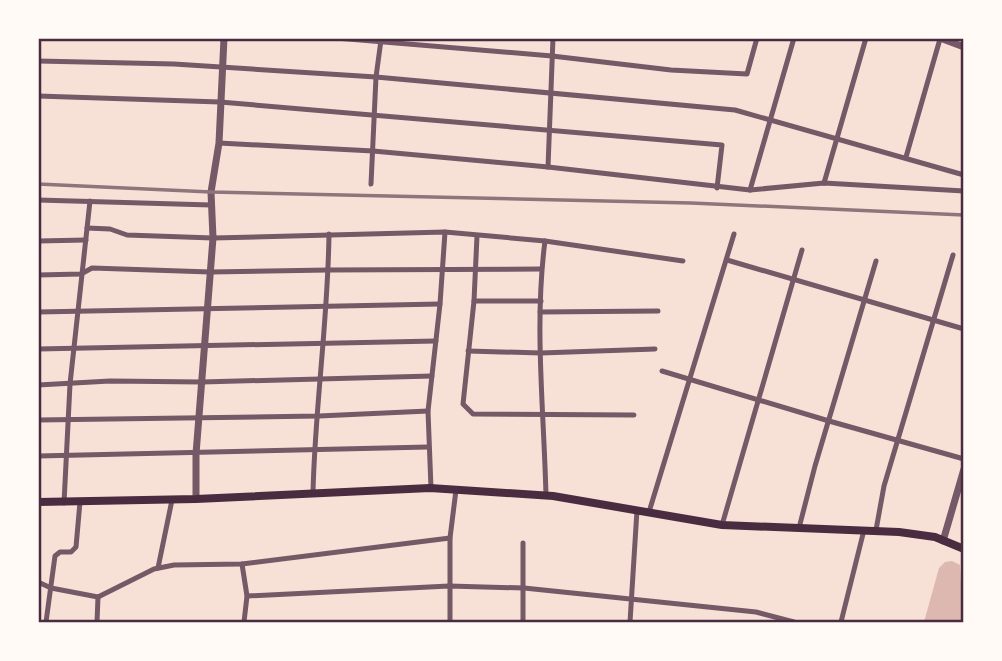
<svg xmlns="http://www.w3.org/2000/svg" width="1002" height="661" viewBox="0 0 1002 661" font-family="'Fira Sans',sans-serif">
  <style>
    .water { fill: #dcb8b0 }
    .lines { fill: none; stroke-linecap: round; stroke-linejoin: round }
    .minor { stroke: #755966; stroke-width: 5 }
    .tertiary { stroke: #755966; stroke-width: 7 }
    .secondary { stroke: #4a2c40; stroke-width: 8 }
    .rail { stroke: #8f747c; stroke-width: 3.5 }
    .neatline { fill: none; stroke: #4a2c40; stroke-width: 2.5 }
  </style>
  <rect width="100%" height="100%" fill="#f7e1d7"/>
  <!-- water -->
  <polygon class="water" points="952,561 960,565 963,622 924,622 939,568 945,562"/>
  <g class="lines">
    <!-- minor -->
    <g class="minor">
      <polyline points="336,38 552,56 671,70 747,74 757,38"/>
      <polyline points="38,61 174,64 376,77 735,110 964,175"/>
      <polyline points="38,96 220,102 722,145 717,188"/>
      <polyline points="219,143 373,151 548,167 750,190 824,183 964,191"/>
      <polyline points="906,157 940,39 938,38"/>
      <polyline points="548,167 553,38"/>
      <polyline points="824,183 866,38"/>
      <polyline points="371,184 376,77 381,40"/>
      <polyline points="750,190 794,38"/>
      <polyline points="38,200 211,205"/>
      <polyline points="87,228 110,229 127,235 213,238 445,232 545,241 683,261"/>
      <polyline points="477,236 474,301 463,404 473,414 634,415"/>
      <polyline points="38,241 86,240"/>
      <path d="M 545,241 C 534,325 544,411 546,496"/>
      <polyline points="727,260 964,329"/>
      <polyline points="38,275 81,274 92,268 210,272 328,270 541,269"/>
      <polyline points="474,301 541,301"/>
      <polyline points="38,312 440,304"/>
      <polyline points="540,312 658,311"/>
      <polyline points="38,349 436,341"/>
      <polyline points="468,351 541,353 655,349"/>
      <polyline points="662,371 829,421 964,459"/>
      <polyline points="38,385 110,381 202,382 432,376"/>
      <polyline points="38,420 319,416 428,411"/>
      <polyline points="38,456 428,447"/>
      <polyline points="431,488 428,411 440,304 445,232"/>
      <path d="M 313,492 C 315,406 328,321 329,234"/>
      <polyline points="64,503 70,384 90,201"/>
      <polyline points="649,512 734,234"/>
      <polyline points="722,525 802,250"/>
      <polyline points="799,528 815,466 876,261"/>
      <polyline points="876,530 884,486 953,255"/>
      <polyline points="242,564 247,596 244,622"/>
      <polyline points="158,568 172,500"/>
      <polyline points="38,582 51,588 98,597 154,569 174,565 242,564 450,538"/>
      <polyline points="247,596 449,586 524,588 756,612 794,622"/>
      <polyline points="46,622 55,556 60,552 71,552 76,547 80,502"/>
      <polyline points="97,622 98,597"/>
      <polyline points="450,622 450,538 456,490"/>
      <polyline points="523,622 523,543"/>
      <polyline points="630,622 637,510"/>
      <polyline points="841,622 864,530"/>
    </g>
    <!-- tertiary -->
    <g class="tertiary">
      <polyline points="940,38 964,47"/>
      <polyline points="196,499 196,454 213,238 211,192 219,143 224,38"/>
      <polyline points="943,541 964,469"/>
    </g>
    <!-- secondary -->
    <polyline class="secondary" points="38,502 196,499 430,488 553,496 722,525 899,532 935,537 964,549"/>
    <!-- rail -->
    <polyline class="rail" points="38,184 211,192 691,203 964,215"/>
  </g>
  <!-- border -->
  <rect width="1002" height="661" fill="none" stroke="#fffaf5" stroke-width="80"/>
  <rect x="40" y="40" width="922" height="581" class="neatline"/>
</svg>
